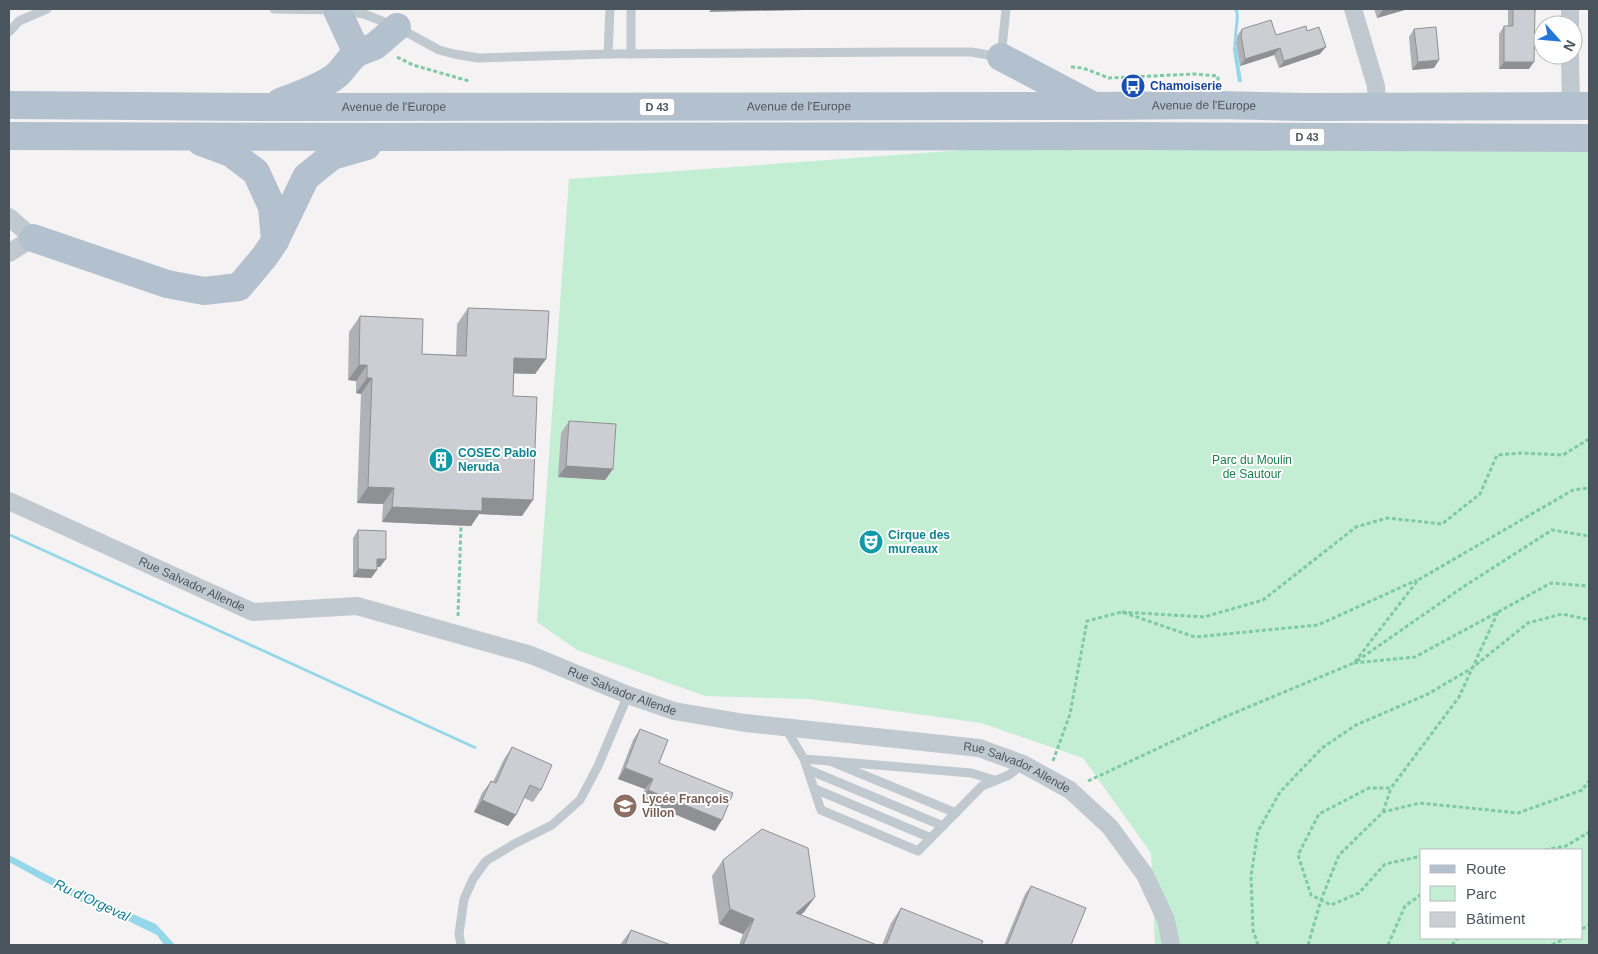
<svg xmlns="http://www.w3.org/2000/svg" width="1598" height="954" viewBox="0 0 1598 954" font-family="Helvetica,sans-serif">
  <style>
    .green { fill: #c4eed4; fill-rule: evenodd }
    .water { fill: #94d7e8 }
    .lines { fill: none; stroke-linecap: round; stroke-linejoin: round }
    .path { stroke: #7ecaa4; stroke-width: 3; stroke-dasharray: 4 2.5; stroke-linecap: butt }
    .lane { stroke: #c0c9cf; stroke-width: 9 }
    .street { stroke: #c0c9cf; stroke-width: 18 }
    .primary { stroke: #b3c1ce; stroke-width: 28 }
    .wall { fill: #afb1b6 }
    .shaded-wall { fill: #8f9094 }
    .building { fill: #ccced4; stroke: #8f9094 }
    .labels { text-anchor: middle; stroke-width: 4; stroke-linejoin: round; paint-order: stroke }
    .shield { fill: #fff; stroke: #80888e; stroke-width: 1 }
    .shield-label { font-size: 11px; font-weight: bold; fill: #4a555e }
    .transit-label { font-size: 12px; font-weight: bold; fill: #164399; stroke: #fff; text-anchor: start }
    .street-label { font-size: 12px; fill: #4a555e; stroke: #fff }
    .culture-label { font-size: 12px; font-weight: bold; fill: #0d838f; stroke: #fff; text-anchor: start }
    .park-label { font-size: 12px; fill: #1d7d4c; stroke: #fff }
    .education-label { font-size: 12px; font-weight: bold; fill: #785e54; stroke: #fff; text-anchor: start }
    .water-label { font-size: 14px; font-style: italic; fill: #157d97; stroke: #fff }
  </style>
  <rect width="100%" height="100%" fill="#f4f2f2"/>
  <!-- green -->
  <path class="green" d="M 1249,129 L 1589,149 L 1589,945 L 1155,945 L 1151,853 L 1083,758 L 981,723 L 809,699 L 705,696 L 577,650 L 537,622 L 569,179 ZM 1422,850 L 1582,850 L 1582,938 L 1422,938 Z"/>
  <!-- water -->
  <g class="water">
    <polygon points="1234,9 1238,9 1239,18 1236,43 1242,82 1238,82 1233,50 1236,14"/>
    <polygon points="9,533 477,747 475,749 9,536"/>
    <polygon points="9,855 76,890 156,924 175,945 164,945 157,935 112,913 84,903 9,862"/>
  </g>
  <g class="lines">
    <!-- path -->
    <g class="path">
      <polyline points="397,57 413,65 469,81"/>
      <polyline points="1071,67 1083,68 1109,78 1194,74 1218,76 1218,81"/>
      <polyline points="1122,612 1204,617 1263,600 1356,527 1387,518 1442,524 1480,494 1497,455 1521,453 1563,455 1589,439"/>
      <polyline points="1498,612 1551,583 1589,586"/>
      <polyline points="458,616 461,526"/>
      <polyline points="1357,661 1466,585 1552,530 1589,536"/>
      <polyline points="1354,663 1415,657 1498,612 1459,697 1391,788 1369,788 1319,814 1298,855 1311,895 1331,905 1359,893 1385,864 1422,856"/>
      <polyline points="1053,761 1070,714 1087,621 1122,612 1195,637 1318,625 1417,580"/>
      <polyline points="1088,781 1227,716 1354,663 1418,580 1573,490 1589,488"/>
      <polyline points="1383,812 1391,788"/>
      <polyline points="1545,850 1566,846 1589,832"/>
      <polyline points="1582,929 1589,925"/>
      <polyline points="1258,945 1253,930 1251,876 1258,831 1280,792 1322,748 1356,725 1428,694 1472,668 1528,623 1562,614 1586,619 1589,622"/>
      <polyline points="1308,945 1321,900 1339,855 1383,812 1420,803 1518,813 1582,790 1589,781"/>
      <polyline points="1388,945 1405,906 1422,894"/>
      <polyline points="1452,945 1458,938"/>
      <polyline points="1552,945 1566,938"/>
    </g>
    <!-- lane -->
    <g class="lane">
      <polyline points="274,9 337,10 364,14 397,27 439,50 454,54 478,58 608,54 901,52 971,52 1001,57 1006,9"/>
      <polyline points="9,32 19,21 47,9"/>
      <polyline points="608,54 610,9"/>
      <polyline points="631,54 631,9"/>
      <polyline points="785,727 804,759 821,810 918,851 982,786 1009,775 1023,764"/>
      <polyline points="804,759 830,761 956,813"/>
      <polyline points="830,761 971,773 994,780"/>
      <polyline points="809,770 943,826"/>
      <polyline points="815,789 931,838"/>
      <polyline points="461,945 459,934 464,899 473,879 486,861 514,844 552,825 580,800 598,766 628,695"/>
    </g>
    <!-- street -->
    <g class="street">
      <polyline points="1353,9 1376,86 1377,106"/>
      <polyline points="1570,9 1570,25"/>
      <polyline points="1570,55 1571,106"/>
      <polyline points="9,217 33,238 9,253"/>
      <path id="s1" d="M 9,501 L 253,612 L 357,606 L 531,655 L 628,695 L 674,711 L 745,723 L 979,748 L 1023,764 L 1070,790 L 1110,827 L 1145,875 L 1166,920 L 1171,945"/>
    </g>
    <!-- primary -->
    <g class="primary">
      <polyline points="357,53 375,46 397,27"/>
      <polyline points="1001,57 1090,104"/>
      <path d="M 280,102 C 296,96 325,86 338,74 C 345,67 349,59 357,53 L 337,10"/>
      <path id="s2" d="M 9,105 L 267,107 L 1093,106 L 1217,105 L 1305,107 L 1589,106"/>
      <polyline points="9,136 387,137 1125,136 1589,138"/>
      <polyline points="201,142 231,153 256,172 272,207 275,241"/>
      <polyline points="33,238 167,284 204,291 239,287 265,256 275,241 306,177 332,156 367,146"/>
    </g>
  </g>
  <!-- wall -->
  <g class="wall">
    <polygon points="1374,9 1408,9 1377,18"/>
    <polygon points="1508,9 1537,9 1535,12 1529,69 1499,69 1499,34 1504,26 1508,26"/>
    <polygon points="1242,29 1276,35 1307,31 1320,54 1279,68 1274,55 1240,66 1236,43 1237,36"/>
    <polygon points="1414,29 1434,68 1412,70 1409,37"/>
    <polygon points="468,308 546,359 535,374 514,373 513,396 522,516 479,514 471,526 382,522 383,504 357,503 361,394 356,393 356,381 348,380 349,332 360,316 422,354 456,355 457,324"/>
    <polygon points="569,421 613,469 605,480 558,477 561,433"/>
    <polygon points="358,530 380,567 377,567 377,570 371,578 353,577 353,538"/>
    <polygon points="640,729 659,763 715,831 641,800 645,789 618,779 633,740"/>
    <polygon points="512,747 541,790 533,802 524,798 508,826 474,812 482,793 491,781 493,782 504,759"/>
    <polygon points="723,860 815,897 804,912 801,915 877,945 739,945 743,934 719,924 712,876"/>
    <polygon points="1031,886 1071,945 1004,945 1025,894"/>
    <polygon points="901,908 981,945 882,945 891,923"/>
    <polygon points="631,930 671,945 620,945"/>
  </g>
  <!-- shaded-wall -->
  <g class="shaded-wall">
    <polygon points="712,9 806,9 805,10 709,12"/>
    <polygon points="1388,9 1408,9 1377,18 1383,10"/>
    <polygon points="1326,47 1320,54 1279,68 1284,61"/>
    <polygon points="1280,48 1274,55 1240,66 1245,59"/>
    <polygon points="1439,60 1434,68 1412,70 1418,62"/>
    <polygon points="1504,62 1534,62 1529,69 1499,69"/>
    <polygon points="514,358 546,359 535,374 503,373"/>
    <polygon points="359,365 367,365 356,381 348,380"/>
    <polygon points="367,378 372,378 361,394 356,393"/>
    <polygon points="566,466 613,469 605,480 558,477"/>
    <polygon points="368,487 394,488 383,504 357,503"/>
    <polygon points="482,498 533,500 522,516 479,514 471,526 382,522 392,507"/>
    <polygon points="377,559 386,559 380,567 371,567"/>
    <polygon points="358,569 377,570 371,578 353,577"/>
    <polygon points="625,768 653,779 645,789 618,779"/>
    <polygon points="648,790 722,820 715,831 641,800"/>
    <polygon points="482,800 516,815 508,826 474,812"/>
    <polygon points="815,897 804,912 785,928 796,913"/>
    <polygon points="730,909 754,919 743,934 719,924"/>
  </g>
  <!-- building -->
  <g class="building">
    <polygon points="1513,9 1535,9 1534,62 1504,62 1504,26 1513,26"/>
    <polygon points="1271,20 1276,35 1306,26 1307,31 1319,27 1326,47 1284,61 1280,48 1245,59 1241,35 1242,29"/>
    <polygon points="1436,27 1439,60 1418,62 1414,29"/>
    <polygon points="468,308 549,311 546,359 514,358 513,396 537,397 533,500 482,498 482,511 392,507 394,488 368,487 372,378 367,378 367,365 359,365 360,316 423,319 422,354 466,356"/>
    <polygon points="569,421 616,424 613,469 566,466"/>
    <polygon points="358,530 386,531 386,559 377,559 377,570 358,569"/>
    <polygon points="640,729 668,740 659,763 733,793 722,820 648,790 653,779 625,768"/>
    <polygon points="512,747 552,765 541,790 530,785 516,815 482,800 491,781 496,783"/>
    <polygon points="762,829 808,848 815,897 796,913 877,945 743,945 754,919 730,909 723,860"/>
    <polygon points="1031,886 1086,908 1071,945 1007,945"/>
    <polygon points="901,908 983,941 981,945 886,945"/>
    <polygon points="631,930 671,945 625,945"/>
  </g>
  <!-- icons -->
  <defs>
    <symbol id="bus-disc" viewBox="-11 -11 22 22"><circle r="9.5" fill="#1a4fb4" stroke="#fff"/><path d="M-5-6H5V4H4V6H2V4H-2V6H-4V4H-5ZM-3.5-4V0h7V-4ZM-3.5 1.2v1.5H-2V1.2ZM2 1.2v1.5H3.5V1.2Z" fill="#fff"/></symbol>
    <symbol id="building-disc" viewBox="-11 -11 22 22"><circle r="9.5" fill="#0f9aa8" stroke="#fff"/><path d="M-4-6H4V6H1V3H-1V6H-4ZM-2.5-4.3h1.7v1.8h-1.7ZM.8-4.3h1.7v1.8H.8ZM-2.5-1h1.7V.8h-1.7ZM.8-1h1.7V.8H.8Z" fill="#fff"/></symbol>
    <symbol id="theatre-disc" viewBox="-11 -11 22 22"><circle r="9.5" fill="#0f9aa8" stroke="#fff"/><path d="M-5-5.5Q0-4 5-5.5V0Q5 5 0 6Q-5 5-5 0ZM-3.3-2.5H-1v1.5H-3.3ZM1-2.5H3.3v1.5H1ZM-2.8 1Q0 5.5 2.8 1Z" fill="#fff"/></symbol>
    <symbol id="school-disc" viewBox="-11 -11 22 22"><circle r="9.5" fill="#8d6e63" stroke="#fff"/><path d="M0-5L7-2L0 1L-7-2ZM-4 1L0 2.5L4 1V4Q0 6-4 4Z" fill="#fff"/></symbol>
  </defs>
  <g fill-rule="evenodd">
    <use href="#bus-disc" x="1119" y="72" width="28" height="28"/>
    <use href="#building-disc" x="427" y="446" width="28" height="28"/>
    <use href="#theatre-disc" x="857" y="528" width="28" height="28"/>
    <use href="#school-disc" x="611" y="792" width="28" height="28"/>
  </g>
  <g class="labels">
    <!-- shield labels -->
    <g class="shield">
      <rect x="639.5" y="98.5" width="35" height="17" rx="4"/>
      <rect x="1289.5" y="128.5" width="35" height="17" rx="4"/>
    </g>
    <g class="shield-label">
      <text x="657" y="111">D 43</text>
      <text x="1307" y="141">D 43</text>
    </g>
    <!-- transit labels -->
    <g class="transit-label">
      <text x="1150" y="90">Chamoiserie</text>
    </g>
    <!-- street labels -->
    <g class="street-label">
      <text dy="4" stroke="none"><textPath href="#s2" startOffset="1195">Avenue de l'Europe</textPath></text>
      <text dy="4" stroke="none"><textPath href="#s2" startOffset="385">Avenue de l'Europe</textPath></text>
      <text dy="4" stroke="none"><textPath href="#s2" startOffset="790">Avenue de l'Europe</textPath></text>
      <text dy="4" stroke="none"><textPath href="#s1" startOffset="201">Rue Salvador Allende</textPath></text>
      <text dy="4" stroke="none"><textPath href="#s1" startOffset="651">Rue Salvador Allende</textPath></text>
      <text dy="4" stroke="none"><textPath href="#s1" startOffset="1056">Rue Salvador Allende</textPath></text>
    </g>
    <!-- culture labels -->
    <g class="culture-label">
      <text x="458" y="457">COSEC Pablo<tspan x="458" dy="14">Neruda</tspan></text>
      <text x="888" y="539">Cirque des<tspan x="888" dy="14">mureaux</tspan></text>
    </g>
    <!-- park labels -->
    <g class="park-label">
      <text x="1252" y="464">Parc du Moulin<tspan x="1252" dy="14">de Sautour</tspan></text>
    </g>
    <!-- education labels -->
    <g class="education-label">
      <text x="642" y="803">Lycée François<tspan x="642" dy="14">Villon</tspan></text>
    </g>
    <!-- water labels -->
    <g class="water-label">
      <text transform="translate(92 900) rotate(25)" y="5">Ru d'Orgeval</text>
    </g>
  </g>
  <!-- border -->
  <rect width="1598" height="954" fill="none" stroke="#4a555e" stroke-width="20"/>
  <!-- legend -->
  <rect x="1420" y="849" width="162" height="90" fill="#ffffff" stroke="#b7bbbf"/>
  <rect x="1430" y="865" width="25" height="8" fill="#b3c1ce" stroke="#b7bbbf"/>
  <text x="1466" y="874" font-size="15" fill="#4a555e">Route</text>
  <rect x="1430" y="886" width="25" height="15" fill="#c4eed4" stroke="#b7bbbf"/>
  <text x="1466" y="899" font-size="15" fill="#4a555e">Parc</text>
  <rect x="1430" y="912" width="25" height="15" fill="#ccced4" stroke="#b7bbbf"/>
  <text x="1466" y="924" font-size="15" fill="#4a555e">Bâtiment</text>
  <!-- north arrow -->
  <g transform="translate(1558 40) rotate(117)"><circle r="24" fill="#ffffff" stroke="#b7bbbf"/>
  <path d="M0-4L9 19L0 12L-9 19Z" fill="#2576db"/>
  <text y="-8" font-size="14" font-weight="bold" text-anchor="middle" fill="#4a555e">N</text>
  </g>
</svg>
